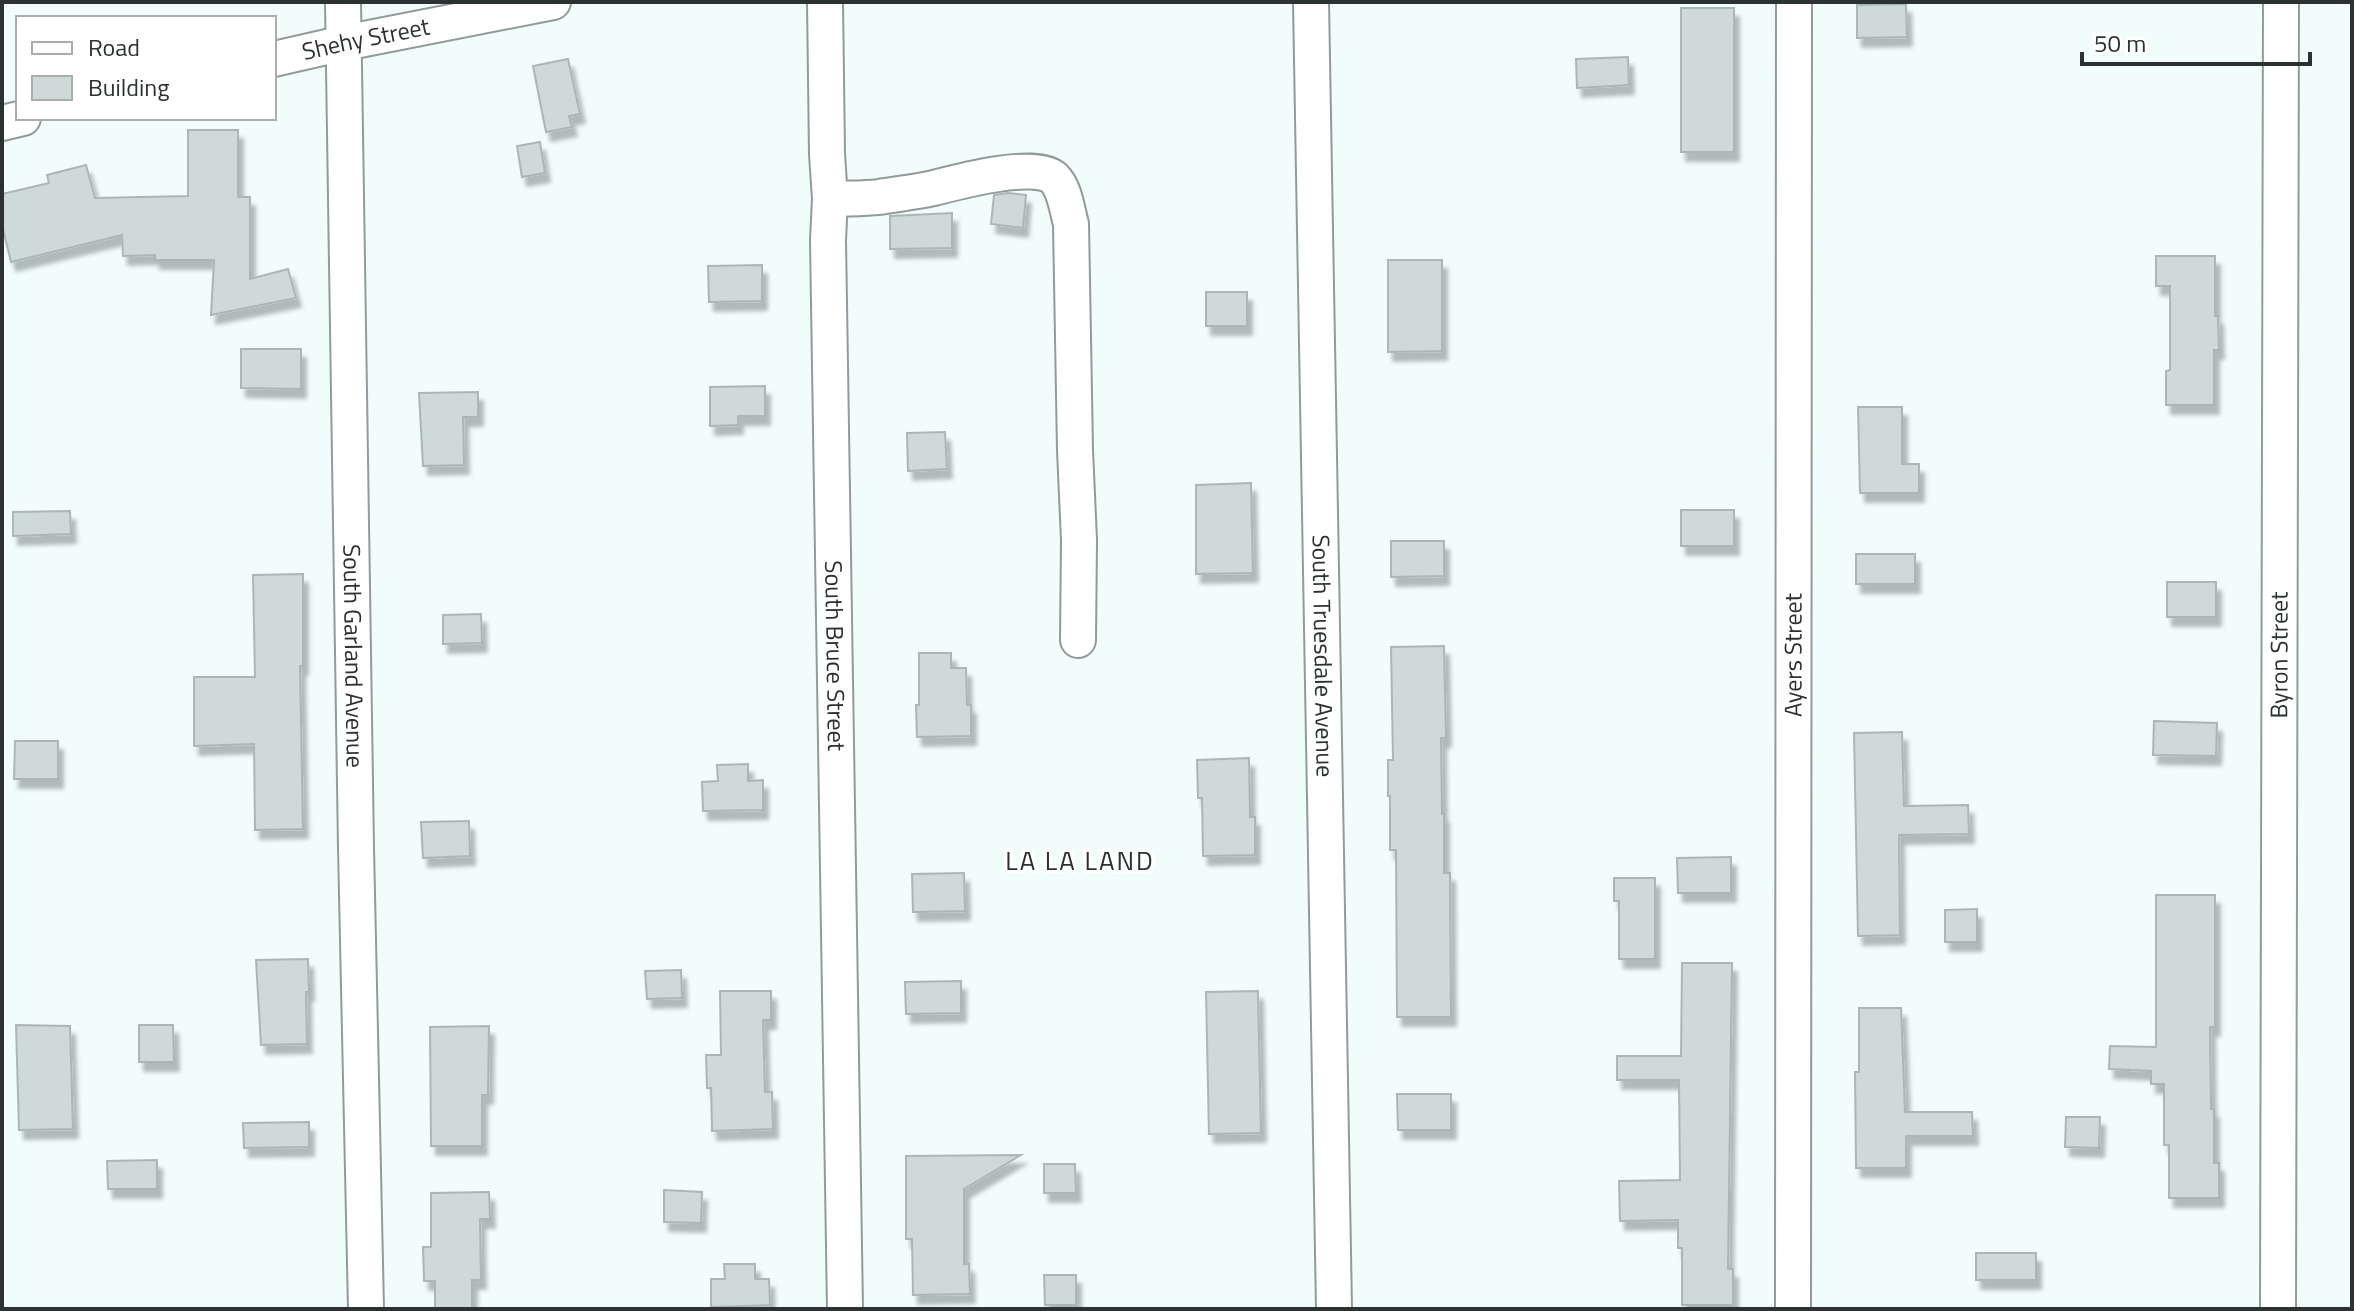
<svg xmlns="http://www.w3.org/2000/svg" width="2354" height="1311" viewBox="0 0 2354 1311" font-family="'Titillium Web',sans-serif">
  <style>
    .building { fill: #cddad8; stroke: #aab7b5; stroke-width: 2; filter: url(#shadow) }
    .lines { fill: none; stroke-linecap: round; stroke-linejoin: round }
    .minor-casing { stroke: #8f9c9a; stroke-width: 38 }
    .minor { stroke: #fff; stroke-width: 34 }
    .labels { text-anchor: middle; stroke-width: 7; stroke-linejoin: round; paint-order: stroke }
    .street-label { font-size: 24px; fill: #2c3131; stroke: #fff }
    .neighbourhood-label { font-size: 26px; letter-spacing: 2px; fill: #2c3131; stroke: #fff }
  </style>
  <defs>
    <filter id="shadow"><feDropShadow dx="5" dy="9" stdDeviation="2" flood-color="#0004"/></filter>
  </defs>
  <rect width="100%" height="100%" fill="#f0fdfb"/>
  <!-- building -->
  <g class="building">
    <polygon points="1906,4 1907,37 1857,38 1857,5"/>
    <rect x="1681" y="8" width="53" height="144"/>
    <polygon points="1628,57 1629,85 1577,88 1576,59"/>
    <polygon points="568,59 580,114 569,116 572,127 546,132 533,66"/>
    <polygon points="188,130 238,130 238,197 250,197 250,279 288,269 296,298 211,315 214,260 155,260 155,255 123,256 122,235 11,262 2,225 2,194 49,183 47,175 86,165 95,198 188,196"/>
    <polygon points="540,142 545,173 522,177 517,146"/>
    <polygon points="1008,193 1026,195 1023,228 991,224 994,195"/>
    <polygon points="952,213 952,248 890,249 890,216"/>
    <polygon points="2156,256 2215,256 2215,316 2218,316 2219,350 2214,350 2214,405 2166,405 2166,371 2170,370 2170,286 2156,286"/>
    <polygon points="1388,260 1442,260 1442,351 1388,352"/>
    <polygon points="762,265 762,301 709,302 708,266"/>
    <rect x="1206" y="292" width="41" height="34"/>
    <polygon points="241,349 301,349 301,389 241,388"/>
    <polygon points="765,386 765,416 738,416 738,425 710,426 710,387"/>
    <polygon points="478,392 478,417 463,417 464,465 423,466 419,393"/>
    <polygon points="1858,407 1902,407 1902,464 1919,464 1919,493 1860,493"/>
    <polygon points="945,432 947,469 908,471 907,433"/>
    <polygon points="1251,483 1253,573 1196,574 1196,485"/>
    <rect x="1681" y="510" width="53" height="36"/>
    <polygon points="70,511 71,534 13,536 13,512"/>
    <polygon points="1391,541 1444,541 1444,576 1391,577"/>
    <rect x="1856" y="554" width="59" height="30"/>
    <polygon points="303,574 303,666 300,666 303,829 255,830 254,744 194,746 194,677 255,677 253,575"/>
    <rect x="2167" y="582" width="49" height="35"/>
    <polygon points="481,614 482,643 443,644 443,615"/>
    <polygon points="1444,646 1446,738 1441,738 1442,814 1444,814 1444,873 1450,873 1451,1017 1397,1017 1396,850 1390,850 1390,796 1388,796 1388,760 1393,760 1391,647"/>
    <polygon points="919,653 951,653 951,668 966,668 967,705 971,705 971,736 917,737 916,705 919,705"/>
    <polygon points="2154,721 2217,723 2216,756 2153,755"/>
    <polygon points="1902,732 1904,806 1968,805 1969,834 1899,835 1900,935 1858,936 1854,733"/>
    <polygon points="15,741 58,741 58,779 14,779"/>
    <polygon points="1249,758 1250,817 1255,817 1255,855 1203,856 1202,798 1198,798 1197,760"/>
    <polygon points="748,764 748,781 763,780 763,810 703,811 702,782 718,781 717,765"/>
    <polygon points="469,821 470,856 423,858 421,822"/>
    <polygon points="1731,857 1731,893 1678,893 1677,858"/>
    <polygon points="964,873 965,911 913,912 912,874"/>
    <polygon points="1614,878 1655,878 1655,959 1619,959 1619,901 1614,901"/>
    <polygon points="2156,895 2215,895 2215,1027 2210,1027 2211,1109 2214,1109 2214,1163 2219,1163 2219,1198 2169,1198 2169,1145 2164,1145 2164,1084 2151,1084 2151,1071 2109,1069 2110,1046 2156,1047"/>
    <polygon points="1977,909 1977,942 1945,942 1945,910"/>
    <polygon points="308,959 309,992 306,992 307,1044 261,1045 256,960"/>
    <polygon points="1682,963 1732,963 1728,1269 1733,1269 1733,1305 1682,1305 1682,1248 1678,1248 1678,1220 1620,1221 1619,1181 1680,1180 1679,1080 1617,1080 1617,1056 1681,1056"/>
    <polygon points="681,970 682,998 647,999 645,971"/>
    <polygon points="961,981 961,1013 906,1014 905,982"/>
    <polygon points="720,991 771,991 771,1020 763,1020 765,1092 772,1092 773,1129 712,1131 711,1088 707,1088 706,1055 721,1055"/>
    <polygon points="1258,991 1261,1133 1209,1134 1206,992"/>
    <polygon points="1859,1008 1901,1008 1905,1112 1972,1112 1973,1136 1906,1136 1906,1168 1856,1168 1855,1072 1859,1072"/>
    <polygon points="16,1025 70,1026 73,1129 19,1130"/>
    <polygon points="139,1025 173,1025 174,1062 139,1062"/>
    <polygon points="489,1026 488,1095 482,1095 482,1146 431,1146 430,1027"/>
    <polygon points="1397,1094 1451,1094 1451,1130 1398,1130"/>
    <polygon points="2066,1117 2100,1117 2099,1148 2065,1147"/>
    <polygon points="309,1122 309,1147 244,1148 243,1123"/>
    <polygon points="1021,1155 964,1189 964,1264 969,1264 970,1294 913,1295 912,1239 906,1239 906,1156"/>
    <polygon points="157,1160 157,1189 108,1189 107,1161"/>
    <polygon points="1044,1164 1075,1164 1076,1193 1044,1193"/>
    <polygon points="664,1190 702,1192 701,1223 664,1222"/>
    <polygon points="489,1192 490,1219 480,1219 481,1280 472,1280 472,1309 435,1309 435,1281 424,1281 423,1247 431,1247 431,1193"/>
    <rect x="1976" y="1253" width="60" height="27"/>
    <polygon points="724,1264 755,1264 755,1279 769,1279 770,1305 711,1307 711,1279 725,1279"/>
    <polygon points="1044,1275 1076,1275 1076,1305 1045,1305"/>
  </g>
  <g class="lines">
    <defs>
      <g id="minor">
        <path id="s1" d="M 343,2 L 356,848 L 366,1309"/>
        <path id="s2" d="M 825,2 L 827,154 L 830,199 L 828,240 L 845,1309"/>
        <path id="s3" d="M 1311,2 L 1334,1309"/>
        <path id="s4" d="M 274,59 L 344,43 L 553,2"/>
        <polyline points="2,123 23,118"/>
        <path d="M 830,199 C 846,198 863,199 879,197 C 897,194 916,192 934,188 C 957,182 1035,161 1054,178 C 1065,189 1067,210 1071,224 L 1075,450 L 1079,540 L 1078,640"/>
        <path id="s5" d="M 1793,1309 L 1794,2"/>
        <path id="s6" d="M 2278,1309 L 2281,2"/>
      </g>
    </defs>
    <!-- minor casing -->
    <use href="#minor" class="minor-casing"/>
    <!-- minor -->
    <use href="#minor" class="minor"/>
  </g>
  <g class="labels">
    <!-- street labels -->
    <g class="street-label">
      <text dy="8" stroke="none"><textPath href="#s4" startOffset="94">Shehy Street</textPath></text>
      <text dy="8" stroke="none"><textPath href="#s2" startOffset="654">South Bruce Street</textPath></text>
      <text dy="8" stroke="none"><textPath href="#s3" startOffset="654">South Truesdale Avenue</textPath></text>
      <text dy="8" stroke="none"><textPath href="#s1" startOffset="654">South Garland Avenue</textPath></text>
      <text dy="8" stroke="none"><textPath href="#s5" startOffset="654">Ayers Street</textPath></text>
      <text dy="8" stroke="none"><textPath href="#s6" startOffset="654">Byron Street</textPath></text>
    </g>
    <!-- neighbourhood labels -->
    <g class="neighbourhood-label">
      <text x="1080" y="870">LA LA LAND</text>
    </g>
  </g>
  <!-- border -->
  <rect width="2354" height="1311" fill="none" stroke="#2c3131" stroke-width="8"/>
  <!-- legend -->
  <rect x="16" y="16" width="260" height="104" fill="#ffffff" stroke="#abadad" stroke-width="2"/>
  <rect x="32" y="42" width="40" height="12" fill="#ffffff" stroke="#abadad" stroke-width="2"/>
  <text x="88" y="56" font-size="24" fill="#2c3131">Road</text>
  <rect x="32" y="76" width="40" height="24" fill="#cddad8" stroke="#abadad" stroke-width="2"/>
  <text x="88" y="96" font-size="24" fill="#2c3131">Building</text>
  <!-- scale -->
  <path d="M2082 52v12h228v-12" fill="none" stroke="#2c3131" stroke-width="4"/>
  <text x="2094" y="52" font-size="24" fill="#2c3131" stroke="#ffffff" stroke-width="6" paint-order="stroke">50 m</text>
</svg>
